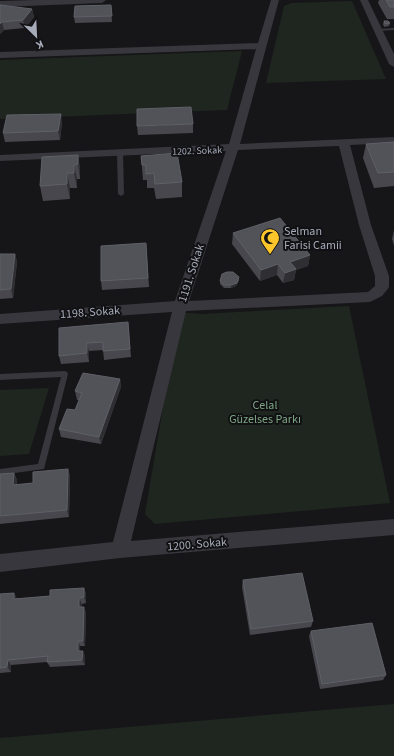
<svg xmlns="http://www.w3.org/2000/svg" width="394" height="756" viewBox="0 0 394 756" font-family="'Source Sans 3',sans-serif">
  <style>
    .green { fill: #1e261f }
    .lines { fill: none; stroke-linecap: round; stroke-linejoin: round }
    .service { fill: #37373d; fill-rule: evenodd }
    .minor { fill: #37373d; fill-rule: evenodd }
    .wall { fill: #47474d }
    .shaded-wall { fill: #2f2f33 }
    .building { fill: #525259; stroke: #5f6068 }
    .labels { text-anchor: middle; stroke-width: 4; stroke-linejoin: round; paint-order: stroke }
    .far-street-label { font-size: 10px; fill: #a7abb9; stroke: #111113 }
    .poi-label { font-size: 12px; fill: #a7abb9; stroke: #111113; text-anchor: start }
    .street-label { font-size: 12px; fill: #a7abb9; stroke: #111113 }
    .park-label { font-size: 12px; fill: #7da583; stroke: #111113 }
  </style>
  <rect width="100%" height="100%" fill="#161618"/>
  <!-- green -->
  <g class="green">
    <polygon points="352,1 386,79 266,83 284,6 291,3"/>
    <polygon points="242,51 227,110 0,119 0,60"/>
    <polygon points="349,306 390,503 155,524 145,514 179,312 200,314"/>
    <polygon points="49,388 29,454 0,456 0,390"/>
    <polygon points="394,704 394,756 0,756 0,738"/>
  </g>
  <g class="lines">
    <!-- service -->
    <g class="service">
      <polygon points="394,28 394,30 378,31 376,30 378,29"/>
      <polygon points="120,151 123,153 124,194 121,196 118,194 117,153"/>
      <polygon points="65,371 67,372 68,374 44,469 0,475 0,469 38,464 61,377 0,380 0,374"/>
    </g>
    <!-- minor -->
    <g class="minor">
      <polygon points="35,0 106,0 102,3 0,7 0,1"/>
      <path d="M 271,0 L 279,0 L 240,144 L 394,137 L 394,143 L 350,145 L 371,225 L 389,276 L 389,287 L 387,290 L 382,296 L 370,302 L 186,311 L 131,541 L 394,519 L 394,535 L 120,558 L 0,572 L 0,554 L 113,542 L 172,312 L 0,324 L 0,314 L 175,301 L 226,151 L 0,161 L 0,155 L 229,144 L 256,49 L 0,58 L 0,52 L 258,43 ZM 339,146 L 359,225 L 375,276 L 375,286 L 368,292 L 189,301 L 238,150 Z"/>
      <polygon points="360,0 368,0 394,54 394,67 389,64"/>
    </g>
  </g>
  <!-- wall -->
  <g class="wall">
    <polygon points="379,0 394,0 394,19 387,19 378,3"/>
    <polygon points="0,5 32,9 34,17 25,28 4,30 0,34"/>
    <polygon points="111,5 112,22 75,23 74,17"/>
    <polygon points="384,21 390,23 389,26 384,27 383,24"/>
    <polygon points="62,122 60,140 5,142 3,133"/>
    <polygon points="193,124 193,133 138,135 137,126"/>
    <polygon points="394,142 394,186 374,188 363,158 366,144"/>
    <polygon points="78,155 80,169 80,179 77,179 77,188 70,188 70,199 43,201 40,186"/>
    <polygon points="141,156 182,182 182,197 156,199 154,188 147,188 147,180 143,180"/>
    <polygon points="394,230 394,246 392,239"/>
    <polygon points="233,233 310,255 308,266 296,270 294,280 283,283 277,275 260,281 232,244"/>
    <polygon points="146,243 149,287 102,290 101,281"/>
    <polygon points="0,254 15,254 17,262 13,298 0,299"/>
    <polygon points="239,277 239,280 236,286 231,288 224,288 220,284 220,281"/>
    <polygon points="128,322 131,357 104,360 103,350 89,351 89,362 61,364 59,356"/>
    <polygon points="120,379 121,387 101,444 61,437 59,429 75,410 79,400 77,400 75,391"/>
    <polygon points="68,469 70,476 69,517 0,524 0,474 14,473 17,480 17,485 33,483"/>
    <polygon points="243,580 313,621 311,627 250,635 242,587"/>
    <polygon points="84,588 86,594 86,603 82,604 82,607 86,613 85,646 80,646 80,651 85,656 85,665 50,667 47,662 11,665 11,672 0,673 0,594 14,593 17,599 50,596"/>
    <polygon points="311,631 386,675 383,680 320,689 309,636"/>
  </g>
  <!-- shaded-wall -->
  <g class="shaded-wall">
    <polygon points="32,9 34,17 25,28 23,20"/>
    <polygon points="2,22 4,30 0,34 0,24"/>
    <polygon points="61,114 62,122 60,140 58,131"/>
    <polygon points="78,155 80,169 80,179 78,164"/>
    <polygon points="74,165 77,179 77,188 74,173"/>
    <polygon points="67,173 70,188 70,199 67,184"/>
    <polygon points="15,254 17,262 13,298 11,289"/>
    <polygon points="310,255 308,266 296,270 294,280 283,283 285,273 290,262"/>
    <polygon points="278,264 277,275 260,281 261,270"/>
    <polygon points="239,277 239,280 236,286 231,288 231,285"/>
    <polygon points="87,343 89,351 89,362 87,353"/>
    <polygon points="120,379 121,387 101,444 99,437"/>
    <polygon points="68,469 70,476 69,517 67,510"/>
    <polygon points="14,473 17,480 16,492 13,485"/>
    <polygon points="84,588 86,594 86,603 84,597"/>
    <polygon points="14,593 17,599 14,599"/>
    <polygon points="79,598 82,604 81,613 79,607"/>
    <polygon points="84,607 86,613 85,646 83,641"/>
    <polygon points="78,641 80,646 80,657 78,651"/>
    <polygon points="83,651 85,656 85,665 82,660"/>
    <polygon points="8,660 11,665 11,672 7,667"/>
  </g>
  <!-- building -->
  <g class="building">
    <polygon points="386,0 394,0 394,7 390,7"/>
    <polygon points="0,5 32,9 23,20 2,22 0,24"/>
    <polygon points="111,5 112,16 74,17 75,6"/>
    <polygon points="384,21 388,21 390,23 385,24"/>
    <polygon points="191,107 193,124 137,126 137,109"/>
    <polygon points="61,114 58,131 3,133 7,115"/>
    <polygon points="394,142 394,172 378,173 366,144"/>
    <polygon points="177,153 182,182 155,184 154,173 146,174 146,165 142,165 141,156"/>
    <polygon points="78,155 78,164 74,165 74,173 67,173 67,184 40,186 42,157"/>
    <polygon points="280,218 310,255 290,262 296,269 285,273 278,264 261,270 233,233"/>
    <polygon points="146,243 148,278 101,281 101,246"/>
    <polygon points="0,254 15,254 11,289 0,290"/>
    <polygon points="227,272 233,272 239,277 237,283 231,285 224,285 220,281 222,274"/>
    <polygon points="128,322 130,349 103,351 103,342 87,343 87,353 59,356 59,328"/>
    <polygon points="83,373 120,379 99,437 59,429 67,409 75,410 82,393 75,391"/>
    <polygon points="68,469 67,510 0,516 0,474 14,473 13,485 33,483 33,472"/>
    <polygon points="302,573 313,621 251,629 243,580"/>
    <polygon points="84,588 84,597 79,598 79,607 84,607 83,641 78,641 78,651 83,651 82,660 47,662 48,656 8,660 7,667 0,668 0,594 14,593 14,599 50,596 50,590"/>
    <polygon points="372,623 386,675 322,684 311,631"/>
  </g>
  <!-- icons -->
  <defs>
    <symbol id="mosque-pin" viewBox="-11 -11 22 30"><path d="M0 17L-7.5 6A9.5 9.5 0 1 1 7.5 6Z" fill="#fbc52b" stroke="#111113"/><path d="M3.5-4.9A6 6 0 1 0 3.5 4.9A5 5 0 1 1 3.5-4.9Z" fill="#111"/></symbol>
  </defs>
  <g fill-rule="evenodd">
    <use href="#mosque-pin" x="259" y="227" width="22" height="30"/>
  </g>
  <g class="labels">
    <!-- far-street labels -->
    <g class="far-street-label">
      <text transform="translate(197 150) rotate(-2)" y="4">1202. Sokak</text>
    </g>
    <!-- poi labels -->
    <g class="poi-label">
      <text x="284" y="235">Selman<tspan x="284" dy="14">Farisi Camii</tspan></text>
    </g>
    <!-- street labels -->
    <g class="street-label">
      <text transform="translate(191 273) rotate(-72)" y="4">1191. Sokak</text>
      <text transform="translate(90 312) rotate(-4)" y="4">1198. Sokak</text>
      <text transform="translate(197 544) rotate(-5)" y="4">1200. Sokak</text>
    </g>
    <!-- park labels -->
    <g class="park-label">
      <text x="265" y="409">Celal<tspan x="265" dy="14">Güzelses Parkı</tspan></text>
    </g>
  </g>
  <!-- north arrow -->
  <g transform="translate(36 36) rotate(156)" stroke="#111113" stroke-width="3" paint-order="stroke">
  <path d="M0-3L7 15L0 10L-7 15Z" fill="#a7abb9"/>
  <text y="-6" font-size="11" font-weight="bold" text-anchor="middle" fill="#a7abb9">K</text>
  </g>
</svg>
